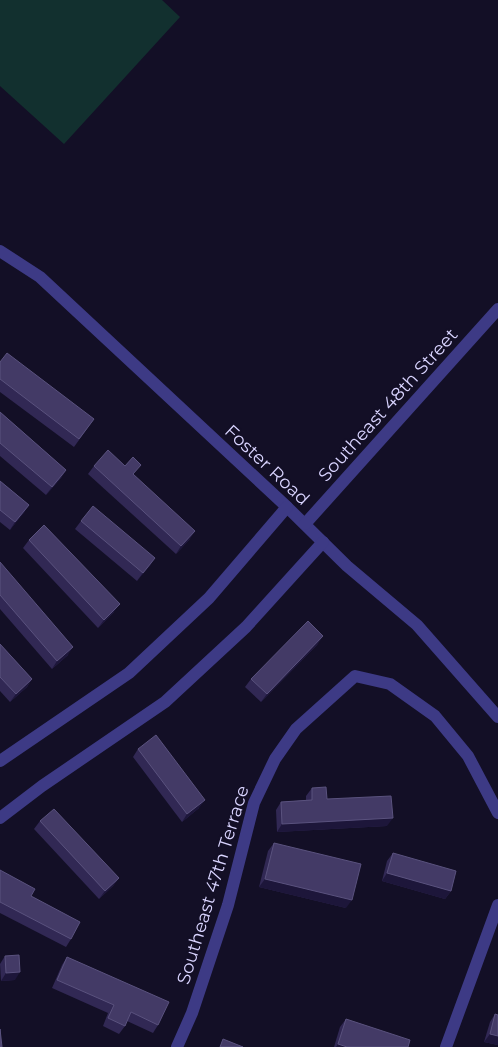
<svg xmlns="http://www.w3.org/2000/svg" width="498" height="1047" viewBox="0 0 498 1047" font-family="Montserrat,sans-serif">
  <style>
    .green { fill: #12302f }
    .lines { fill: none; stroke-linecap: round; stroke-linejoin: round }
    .minor { stroke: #3d3a85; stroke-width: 12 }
    .wall { fill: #312854 }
    .shaded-wall { fill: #1d163a }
    .building { fill: #433a66; stroke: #5a527e }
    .labels { text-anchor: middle; stroke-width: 4; stroke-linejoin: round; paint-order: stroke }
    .street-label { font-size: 18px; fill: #d9d4ff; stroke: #130f26 }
  </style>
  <rect width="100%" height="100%" fill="#130f26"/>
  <!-- green -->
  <polygon class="green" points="0,0 162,0 180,17 64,144 0,86"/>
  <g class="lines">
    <!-- minor -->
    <g class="minor">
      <polyline points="0,251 40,277 287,507 347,566 417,625 498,717"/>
      <polyline points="305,524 498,309"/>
      <polyline points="0,761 129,673 209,598 287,507"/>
      <polyline points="0,818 42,786 165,702 246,627 323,542"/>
      <polyline points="177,1047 192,1013 228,905 254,803 275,759 296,729 355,676 390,684 435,716 468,756 498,813"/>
      <polyline points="446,1047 498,905"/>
    </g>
  </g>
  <!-- wall -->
  <g class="wall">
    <polygon points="0,362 94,419 74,447 0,392"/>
    <polygon points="0,412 66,470 61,478 46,495 0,456"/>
    <polygon points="94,466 134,475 190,539 176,554 88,474"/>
    <polygon points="0,481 29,505 10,530 0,522"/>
    <polygon points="81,521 155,558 137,581 75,529"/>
    <polygon points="29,540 114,612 98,628 23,548"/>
    <polygon points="0,563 68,655 52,669 0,609"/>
    <polygon points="0,644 32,679 27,687 10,702 0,691"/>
    <polygon points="318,644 261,702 245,687 251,679"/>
    <polygon points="138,749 199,808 182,822 133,757"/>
    <polygon points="312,788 327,799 387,826 277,832 276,810 281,802 306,800 306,796"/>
    <polygon points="40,821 119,878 113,886 99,899 34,829"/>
    <polygon points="274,843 346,908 259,887 268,851"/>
    <polygon points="393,853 451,891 445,899 382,881 387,861"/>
    <polygon points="0,870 31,896 71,939 66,947 0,913"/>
    <polygon points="5,956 15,980 1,981 0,964"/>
    <polygon points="67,957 158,1025 153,1033 127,1021 125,1026 119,1034 103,1026 108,1013 52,988 62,965"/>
    <polygon points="495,1014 498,1045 484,1042 490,1022"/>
    <polygon points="346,1019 408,1047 334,1047 340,1027"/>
  </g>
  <!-- shaded-wall -->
  <g class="shaded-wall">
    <polygon points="66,470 61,478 46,495 52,487"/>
    <polygon points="29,505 24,513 10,530 15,522"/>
    <polygon points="195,531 190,539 176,554 181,546"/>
    <polygon points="155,558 150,566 137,581 143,573"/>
    <polygon points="120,604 114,612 98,628 104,620"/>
    <polygon points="323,636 318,644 261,702 267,694"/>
    <polygon points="73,647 68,655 52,669 57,661"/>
    <polygon points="32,679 27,687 10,702 16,694"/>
    <polygon points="205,800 199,808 182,822 187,814"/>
    <polygon points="393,818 387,826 277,832 282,824"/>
    <polygon points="387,873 451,891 445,899 382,881"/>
    <polygon points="119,878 113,886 99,899 105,891"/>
    <polygon points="265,879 352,900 346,908 259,887"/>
    <polygon points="20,972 15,980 1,981 6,973"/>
    <polygon points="490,1034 498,1036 498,1045 484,1042"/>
    <polygon points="338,1044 347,1047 336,1047"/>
  </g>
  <!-- building -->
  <g class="building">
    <polygon points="7,353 94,419 79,439 0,379 0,362"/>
    <polygon points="0,412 66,470 52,487 0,443"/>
    <polygon points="108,450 125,466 133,457 141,465 133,474 195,531 181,546 94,466"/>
    <polygon points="0,481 29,505 15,522 0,510"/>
    <polygon points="93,506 155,558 143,573 81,521"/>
    <polygon points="44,525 120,604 104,620 29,540"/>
    <polygon points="0,562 73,647 57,661 0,595"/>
    <polygon points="308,621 323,636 267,694 251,679"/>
    <polygon points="0,644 32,679 16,694 0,677"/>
    <polygon points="156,735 205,800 187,814 138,749"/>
    <polygon points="326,787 327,799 391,796 393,818 282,824 281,802 312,800 312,788"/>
    <polygon points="54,809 119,878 105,891 40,821"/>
    <polygon points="274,843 361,864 352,900 265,879"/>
    <polygon points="393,853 456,871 451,891 387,873"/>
    <polygon points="0,870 35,889 31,896 80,922 71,939 0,902"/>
    <polygon points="19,955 20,972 6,973 5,956"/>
    <polygon points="67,957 169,1002 158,1025 131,1012 125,1026 108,1018 114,1005 57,980"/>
    <polygon points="495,1014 498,1015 498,1036 490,1034"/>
    <polygon points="346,1019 410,1040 408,1047 347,1047 338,1044"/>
    <polygon points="0,1029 2,1047 0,1047"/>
    <polygon points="223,1039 243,1047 220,1047"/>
  </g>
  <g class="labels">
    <!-- street labels -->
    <g class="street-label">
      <text transform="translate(388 405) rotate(-48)" y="6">Southeast 48th Street</text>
      <text transform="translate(267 465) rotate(43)" y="6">Foster Road</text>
      <text transform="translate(213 885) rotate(-73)" y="6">Southeast 47th Terrace</text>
    </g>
  </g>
</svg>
